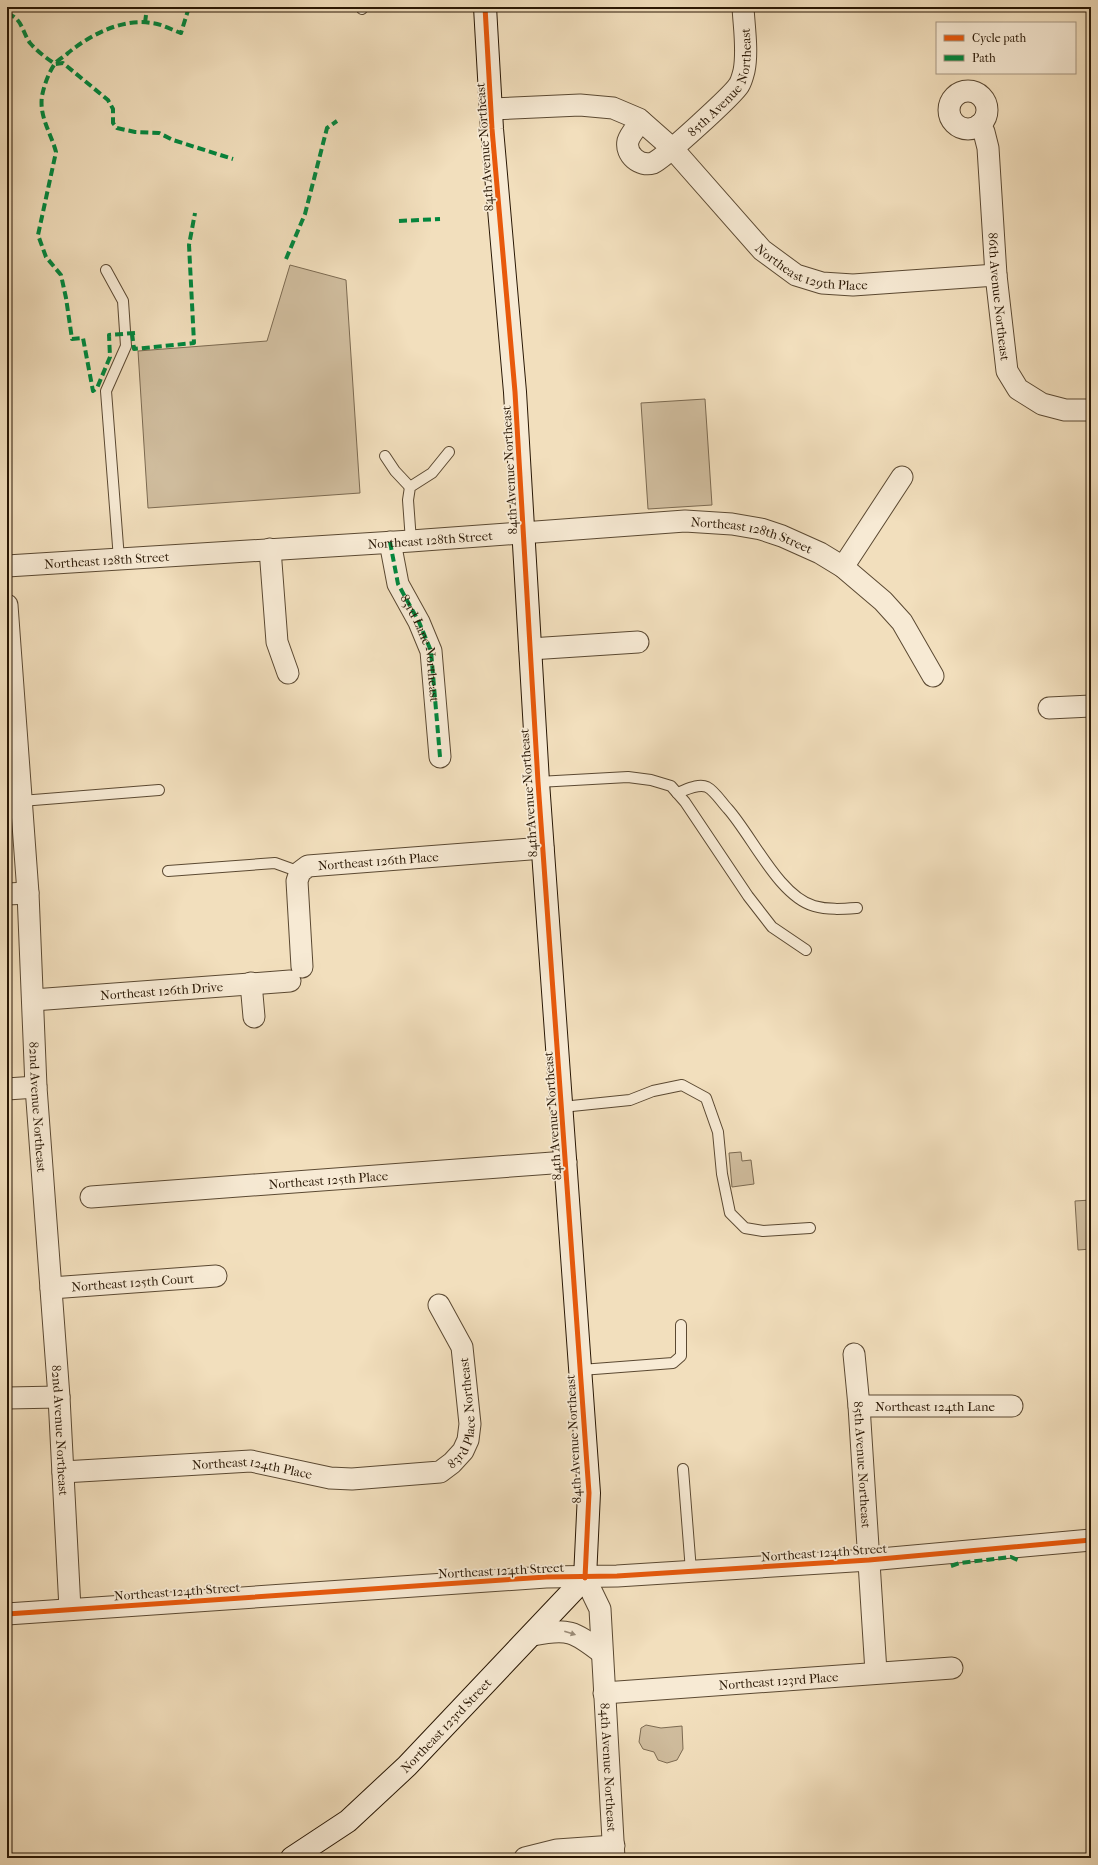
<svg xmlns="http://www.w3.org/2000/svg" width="1098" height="1865" viewBox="0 0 1098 1865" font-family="'IM FELL French Canon',serif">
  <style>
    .green { fill: #d0bd9e; stroke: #7c6a51 }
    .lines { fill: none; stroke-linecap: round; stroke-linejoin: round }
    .lane-casing { stroke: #5b4932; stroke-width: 12 }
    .street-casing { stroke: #5b4932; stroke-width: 23 }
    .secondary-casing { stroke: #291704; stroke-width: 24 }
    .lane { stroke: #f7ead4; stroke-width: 10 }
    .street { stroke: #f7ead4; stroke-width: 21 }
    .secondary { stroke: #f7ead4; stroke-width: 22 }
    .quiet { stroke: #00873e; stroke-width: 4; stroke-dasharray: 8 4; stroke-linecap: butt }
    .cycleway-casing { stroke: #f7ead4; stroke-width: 8 }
    .cycleway { stroke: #e8590c; stroke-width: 5 }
    .oneway { fill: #9a8b76 }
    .labels { text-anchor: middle; stroke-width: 3.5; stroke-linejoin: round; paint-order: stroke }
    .street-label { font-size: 13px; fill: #291704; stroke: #f7ead4 }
  </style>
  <rect width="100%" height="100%" fill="#f2dfbd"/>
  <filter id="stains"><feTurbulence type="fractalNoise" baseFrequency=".005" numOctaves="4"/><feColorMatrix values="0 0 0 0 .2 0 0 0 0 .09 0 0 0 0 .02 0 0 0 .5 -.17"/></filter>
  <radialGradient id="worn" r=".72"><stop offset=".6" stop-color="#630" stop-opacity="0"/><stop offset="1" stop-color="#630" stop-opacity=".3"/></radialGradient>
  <!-- green -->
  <g class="green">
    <polygon points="290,265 346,280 360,493 148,508 138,351 267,341"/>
    <polygon points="705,399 712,505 648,509 641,403"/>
    <polygon points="741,1152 742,1161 751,1160 754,1184 732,1187 729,1153"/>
    <polygon points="1091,1200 1091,1249 1078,1250 1075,1201"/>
    <polygon points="646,1725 661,1728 682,1726 683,1749 677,1760 667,1763 658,1760 654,1752 643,1749 639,1742 641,1728"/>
  </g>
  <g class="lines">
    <defs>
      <g id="lane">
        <polyline points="362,9 363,7"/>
        <polyline points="106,270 123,301 126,346 106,391 119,559"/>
        <polyline points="385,456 395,471 410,487"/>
        <polyline points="411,541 408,500 410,487 432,473 449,452"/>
        <polyline points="538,782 628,777 651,780 671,786 685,802 748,896 772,927 806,950"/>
        <path d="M 677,793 C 686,790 698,783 707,787 C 715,791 722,803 728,809 C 752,836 779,896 814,906 C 828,910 842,909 857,908"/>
        <polyline points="21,801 159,790"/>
        <polyline points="168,871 275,863 300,872"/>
        <polyline points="562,1107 630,1100 653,1091 682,1085 706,1098 718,1132 722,1174 730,1213 745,1228 763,1231 810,1228"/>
        <polyline points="581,1370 673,1363 681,1356 681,1325"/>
        <polyline points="683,1469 691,1571"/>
      </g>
      <g id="street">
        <circle cx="968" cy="110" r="19"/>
        <path id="s1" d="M 492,109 L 580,105 L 613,108 L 639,119 L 673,149 L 762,250 L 796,275 L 822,283 L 853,285 L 996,275"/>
        <path id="s2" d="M 641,121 C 637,127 630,134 628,141 C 625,155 640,167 653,163 C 663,159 733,95 739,85 C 741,82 743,75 744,71 C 748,51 744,27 743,7"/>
        <path id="s3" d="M 979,125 L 984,132 L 988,148 L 996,275 L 1007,371 L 1018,389 L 1042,404 L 1065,410 L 1091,410"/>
        <path id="s4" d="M 390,542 L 398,584 L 419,622 L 431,651 L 440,757"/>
        <polyline points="270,549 277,642 288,673"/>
        <path id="s5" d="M 7,566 L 411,541 L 685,521 L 732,524 L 761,529 L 782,536 L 820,553 L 843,567 L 883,601 L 902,622 L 933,676"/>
        <polyline points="843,567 902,477"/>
        <path id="s6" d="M 7,605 L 28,893 L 36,1087 L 59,1397 L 70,1609"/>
        <polyline points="530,649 638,642"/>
        <polyline points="1049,708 1091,706"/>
        <polyline points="7,894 28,893"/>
        <path id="s7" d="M 302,967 L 297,881 L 300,872 L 308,866 L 543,848"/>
        <polyline points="251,983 254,1017"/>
        <path id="s8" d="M 33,1000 L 290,981"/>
        <polyline points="7,1089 36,1087"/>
        <path id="s9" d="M 91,1197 L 566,1162"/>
        <path id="s10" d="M 51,1288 L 216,1276"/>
        <path id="s11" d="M 854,1354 L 859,1406 L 876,1672"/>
        <polyline points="7,1398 59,1397"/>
        <path id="s12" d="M 859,1406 L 1012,1406"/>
        <path id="s13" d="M 63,1472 L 251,1461 L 330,1478 L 352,1479 L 440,1472 L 452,1463 L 463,1451 L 468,1440 L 470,1424 L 462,1347 L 439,1305"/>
        <path id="s14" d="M 585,1578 L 600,1609 L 614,1858"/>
        <polyline points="7,1614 546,1577 617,1576 869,1560 1091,1540"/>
        <path d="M 533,1635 C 568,1628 574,1631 602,1653"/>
        <path id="s15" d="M 604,1693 L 952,1668"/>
        <polyline points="525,1858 557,1850 614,1846"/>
      </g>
      <g id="secondary">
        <path id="s16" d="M 292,1858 L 348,1821 L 407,1766 L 585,1578 L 589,1493 L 538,782 L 515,392 L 492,129 L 485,7"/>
      </g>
    </defs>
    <!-- lane casing -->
    <use href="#lane" class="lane-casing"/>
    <!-- street casing -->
    <use href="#street" class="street-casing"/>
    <!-- secondary casing -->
    <use href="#secondary" class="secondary-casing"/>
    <!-- lane -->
    <use href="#lane" class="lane"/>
    <!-- street -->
    <use href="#street" class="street"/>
    <!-- secondary -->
    <use href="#secondary" class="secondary"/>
    <!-- quiet -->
    <g class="quiet">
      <path d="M 7,14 C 22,17 22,32 30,43 C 37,51 46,58 55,64 L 63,63 L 108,100 L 113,109 L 113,123 L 117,128 L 135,132 L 159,133 L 173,140 L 233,159"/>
      <polyline points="145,23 147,7"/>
      <polyline points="399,221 440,219"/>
      <polyline points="286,259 305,214 327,128 337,121"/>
      <polyline points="132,333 134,349 194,343 189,245 195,213"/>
      <path d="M 135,333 L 109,335 L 110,357 L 97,388 L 93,391 L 83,338 L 72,339 L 66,298 L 61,275 L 46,257 L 38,235 L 56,152 C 51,133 39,117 42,96 C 44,86 48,74 54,65 C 57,60 64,57 68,53 C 90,35 122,18 152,23 C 162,24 172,30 181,33 L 189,7"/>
      <polyline points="390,542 398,584 419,622 431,651 440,757"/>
      <polyline points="951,1566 960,1563 1011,1557 1020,1561"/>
    </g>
    <defs>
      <g id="cycleway">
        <polyline points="485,7 492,129 515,392 538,782 589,1493 585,1578"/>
        <polyline points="7,1614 546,1577 617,1576 869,1560 1091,1540"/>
      </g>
    </defs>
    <!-- cycleway casing -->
    <use href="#cycleway" class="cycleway-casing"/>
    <!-- cycleway -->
    <use href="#cycleway" class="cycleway"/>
  </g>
  <!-- one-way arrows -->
  <defs><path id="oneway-solid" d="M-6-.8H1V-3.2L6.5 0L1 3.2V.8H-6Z"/></defs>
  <use class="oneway" href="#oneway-solid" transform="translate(570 1633) rotate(18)"/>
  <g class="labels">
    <!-- street labels -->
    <g class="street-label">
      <text dy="5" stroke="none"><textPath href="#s2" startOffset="174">85th Avenue Northeast</textPath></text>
      <text transform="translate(484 147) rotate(-94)" y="5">84th Avenue Northeast</text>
      <text dy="5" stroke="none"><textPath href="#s1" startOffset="384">Northeast 129th Place</textPath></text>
      <text dy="5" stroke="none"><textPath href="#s3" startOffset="174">86th Avenue Northeast</textPath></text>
      <text transform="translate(509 470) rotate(-93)" y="5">84th Avenue Northeast</text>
      <text dy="5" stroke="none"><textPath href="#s5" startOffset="748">Northeast 128th Street</textPath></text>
      <text dy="5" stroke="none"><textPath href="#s5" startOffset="424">Northeast 128th Street</textPath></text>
      <text dy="5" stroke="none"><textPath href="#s5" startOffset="100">Northeast 128th Street</textPath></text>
      <text dy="5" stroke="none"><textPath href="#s4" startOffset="112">83rd Lane Northeast</textPath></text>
      <text transform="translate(528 793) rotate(-94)" y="5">84th Avenue Northeast</text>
      <text dy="5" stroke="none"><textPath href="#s7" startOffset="176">Northeast 126th Place</textPath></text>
      <text dy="5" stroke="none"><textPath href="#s8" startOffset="129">Northeast 126th Drive</textPath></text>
      <text dy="5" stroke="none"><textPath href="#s6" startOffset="503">82nd Avenue Northeast</textPath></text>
      <text transform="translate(552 1116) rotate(-94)" y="5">84th Avenue Northeast</text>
      <text dy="5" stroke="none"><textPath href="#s9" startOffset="238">Northeast 125th Place</textPath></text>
      <text dy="5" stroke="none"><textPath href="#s10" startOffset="82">Northeast 125th Court</textPath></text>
      <text dy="5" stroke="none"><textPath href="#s12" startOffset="76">Northeast 124th Lane</textPath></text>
      <text dy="5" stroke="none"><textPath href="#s13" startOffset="448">83rd Place Northeast</textPath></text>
      <text dy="5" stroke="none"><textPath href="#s6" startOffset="827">82nd Avenue Northeast</textPath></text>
      <text transform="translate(573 1439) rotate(-93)" y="5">84th Avenue Northeast</text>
      <text dy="5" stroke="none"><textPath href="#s11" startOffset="111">85th Avenue Northeast</textPath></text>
      <text dy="5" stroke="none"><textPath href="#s13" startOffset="190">Northeast 124th Place</textPath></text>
      <text transform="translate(824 1552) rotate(-4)" y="5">Northeast 124th Street</text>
      <text transform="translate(501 1570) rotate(-3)" y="5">Northeast 124th Street</text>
      <text transform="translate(177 1591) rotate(-4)" y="5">Northeast 124th Street</text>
      <text dy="5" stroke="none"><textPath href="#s15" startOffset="175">Northeast 123rd Place</textPath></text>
      <text dy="5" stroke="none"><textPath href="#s16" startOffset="204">Northeast 123rd Street</textPath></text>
      <text dy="5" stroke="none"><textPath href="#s14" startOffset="193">84th Avenue Northeast</textPath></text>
    </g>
  </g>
  <!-- margin -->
  <rect width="1098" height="1865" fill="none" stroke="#f2dfbd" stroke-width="24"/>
  <rect x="8" y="8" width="1082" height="1849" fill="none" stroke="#291704" stroke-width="2"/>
  <rect x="12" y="12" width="1074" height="1841" fill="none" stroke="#291704"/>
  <!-- legend -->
  <rect x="936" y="22" width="140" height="52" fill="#f7ead4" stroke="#a59681"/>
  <rect x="944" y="35" width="20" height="6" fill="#e8590c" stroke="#a59681"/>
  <text x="972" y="42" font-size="12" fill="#291704">Cycle path</text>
  <rect x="944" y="55" width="20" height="6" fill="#00873e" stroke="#a59681"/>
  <text x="972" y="62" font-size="12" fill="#291704">Path</text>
  <rect width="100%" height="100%" filter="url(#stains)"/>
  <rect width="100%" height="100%" fill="url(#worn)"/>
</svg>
